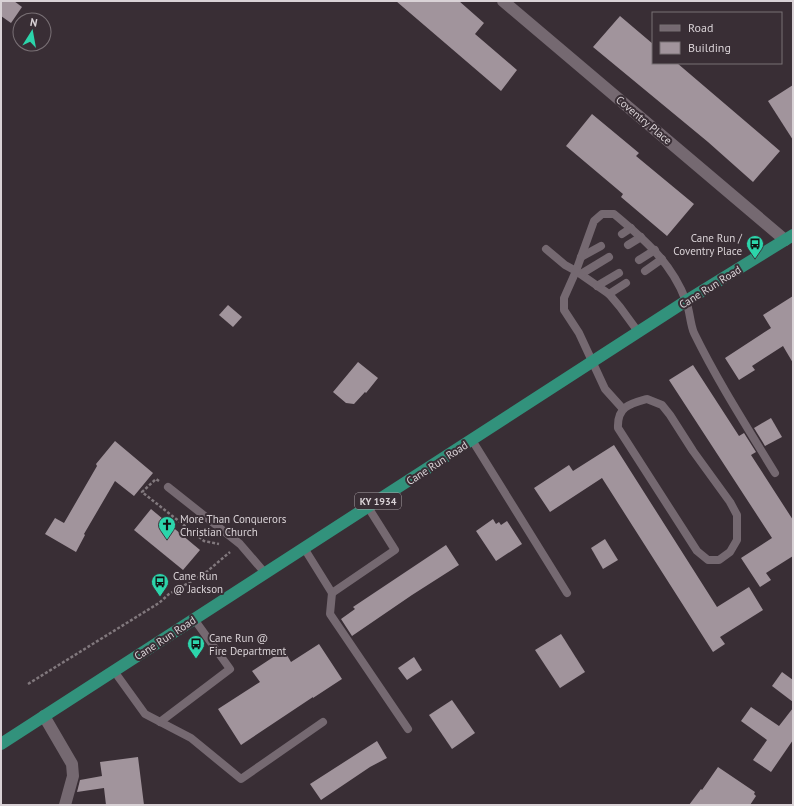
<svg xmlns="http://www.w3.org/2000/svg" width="794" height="806" viewBox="0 0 794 806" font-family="'PT Sans',sans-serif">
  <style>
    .building { fill: #a1949c }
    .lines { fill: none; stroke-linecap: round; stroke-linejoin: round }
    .path { stroke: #81787d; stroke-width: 2.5; stroke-dasharray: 3 2; stroke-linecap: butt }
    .service { stroke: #756971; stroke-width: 8 }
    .minor { stroke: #756971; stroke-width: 12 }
    .trunk { stroke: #32927c; stroke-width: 12 }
    .labels { text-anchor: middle; stroke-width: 4; stroke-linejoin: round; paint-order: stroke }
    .shield { fill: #392e35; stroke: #a9a1a6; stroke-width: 1 }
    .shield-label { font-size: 10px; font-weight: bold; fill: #d9d2d6 }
    .street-label { font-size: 11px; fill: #d9d2d6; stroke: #392e35 }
    .poi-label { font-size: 11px; fill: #d9d2d6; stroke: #392e35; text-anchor: start }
  </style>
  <rect width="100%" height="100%" fill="#392e35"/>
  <!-- building -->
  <g class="building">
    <polygon points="1,1 14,1 22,7 11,23 1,16"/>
    <polygon points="396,1 459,1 484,23 475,34 517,70 501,91"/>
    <polygon points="620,16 653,44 653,63 677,63 780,151 753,182 708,142 593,47"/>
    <polygon points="793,85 793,140 768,101"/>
    <polygon points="592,114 639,153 636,156 694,204 667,236 621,197 623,194 566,146"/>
    <polygon points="793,296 793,363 783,346 752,366 755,370 739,380 725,358 771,328 763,315"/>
    <polygon points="228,305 242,317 233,327 219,315"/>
    <polygon points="358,362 378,378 366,393 365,392 354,404 346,403 333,392"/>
    <polygon points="693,365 739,436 744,433 756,452 751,455 793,520 793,556 766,573 771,580 760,587 741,558 772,538 669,380"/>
    <polygon points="771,418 782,437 765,446 754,428"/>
    <polygon points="115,441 153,473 134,496 115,481 84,534 85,535 76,552 45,534 55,518 64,523 97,466 96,464"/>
    <polygon points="614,445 717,607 749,587 763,610 720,637 725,644 713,652 602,478 550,512 534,488 569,465 573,471"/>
    <polygon points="151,509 200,550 183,570 134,530"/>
    <polygon points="493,519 496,524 499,522 501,525 507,521 522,544 496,561 476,531"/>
    <polygon points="605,539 618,560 603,569 591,548"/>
    <polygon points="446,545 459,565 412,595 352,636 341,619 355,609 353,607"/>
    <polygon points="561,634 585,672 560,688 535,650"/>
    <polygon points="319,644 342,679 313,698 313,697 241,745 218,709 260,682 252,671 284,650 291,662"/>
    <polygon points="414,657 422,670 407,680 398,668"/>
    <polygon points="782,672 793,680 793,702 772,686"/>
    <polygon points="452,700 475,733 452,749 429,715"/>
    <polygon points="751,707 779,726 793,708 793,740 771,772 753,760 767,740 741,721"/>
    <polygon points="377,741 387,758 370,767 321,800 310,784"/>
    <polygon points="138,757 144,805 106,805 104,788 77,792 80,780 102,776 100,762"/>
    <polygon points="718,767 755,792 754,794 756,796 750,805 689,805 701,789 702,790"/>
  </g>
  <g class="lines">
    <!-- path -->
    <g class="path">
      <polyline points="159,481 156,479 142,492 204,541 219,544"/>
      <polyline points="28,684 159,603 169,594 204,574 230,552"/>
    </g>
    <!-- service -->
    <g class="service">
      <polyline points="622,234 631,228"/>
      <polyline points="628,245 641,237"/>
      <polyline points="546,249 565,265 576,271 609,294 620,307 639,333"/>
      <polyline points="581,257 601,246"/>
      <polyline points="639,260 655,250"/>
      <polyline points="645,271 662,259"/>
      <polyline points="581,274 609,257"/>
      <polyline points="597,286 619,273"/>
      <polyline points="609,294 626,283"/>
      <path d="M 647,399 L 662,405 L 670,415 L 693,451 L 730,502 L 737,515 L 737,540 L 730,552 L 719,560 L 708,560 L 697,551 L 618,428 C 617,407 629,404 647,399 Z"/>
      <path d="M 623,409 L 605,389 L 579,333 L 564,310 L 564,298 L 576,271 L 594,221 L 602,214 L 614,214 C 644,239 672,263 686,301 C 690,311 690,324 694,333 C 718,382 747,427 775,473"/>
      <polyline points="472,440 567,593"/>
      <polyline points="168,487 240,544 265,573"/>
      <polyline points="304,548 332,593 330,614 408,729"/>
      <polyline points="332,593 395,550 368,507"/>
      <polyline points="114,671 145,714 191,738 241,779 323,722"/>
      <polyline points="160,722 230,669 194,619"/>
    </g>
    <!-- minor -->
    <g class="minor">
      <polyline points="503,1 785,240"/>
      <polyline points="44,716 72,764 73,776 65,805"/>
    </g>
    <!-- trunk -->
    <polyline class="trunk" points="1,744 686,301 793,235"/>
  </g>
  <!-- icons -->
  <defs>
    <symbol id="bus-pin" viewBox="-11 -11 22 30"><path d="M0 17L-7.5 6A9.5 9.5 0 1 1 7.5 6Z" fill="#2cd5ab" stroke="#392e35"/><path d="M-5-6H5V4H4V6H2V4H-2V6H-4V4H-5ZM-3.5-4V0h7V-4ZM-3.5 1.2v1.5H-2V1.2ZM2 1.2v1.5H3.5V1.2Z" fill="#111"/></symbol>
    <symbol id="church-pin" viewBox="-11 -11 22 30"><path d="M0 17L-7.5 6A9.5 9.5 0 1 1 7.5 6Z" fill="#2cd5ab" stroke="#392e35"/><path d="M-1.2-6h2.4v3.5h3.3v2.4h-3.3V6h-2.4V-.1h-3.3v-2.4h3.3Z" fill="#111"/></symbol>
  </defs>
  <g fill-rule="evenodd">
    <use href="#bus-pin" x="745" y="234" width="20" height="27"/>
    <use href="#church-pin" x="157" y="515" width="20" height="27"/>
    <use href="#bus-pin" x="150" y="572" width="20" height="27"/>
    <use href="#bus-pin" x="186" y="634" width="20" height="27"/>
  </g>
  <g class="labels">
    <!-- shield labels -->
    <rect class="shield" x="355" y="493" width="46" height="16" rx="3"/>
    <g class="shield-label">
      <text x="378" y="505">KY 1934</text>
    </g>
    <!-- street labels -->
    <g class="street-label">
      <text transform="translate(644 120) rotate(40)" y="4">Coventry Place</text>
      <text transform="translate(710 287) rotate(-32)" y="4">Cane Run Road</text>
      <text transform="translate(437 463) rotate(-33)" y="4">Cane Run Road</text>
      <text transform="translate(165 638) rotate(-33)" y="4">Cane Run Road</text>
    </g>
    <!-- poi labels -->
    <g class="poi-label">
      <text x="742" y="242" text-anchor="end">Cane Run /<tspan x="742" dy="13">Coventry Place</tspan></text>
      <text x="180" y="523">More Than Conquerors<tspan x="180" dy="13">Christian Church</tspan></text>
      <text x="173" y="580">Cane Run<tspan x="173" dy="13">@ Jackson</tspan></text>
      <text x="209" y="642">Cane Run @<tspan x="209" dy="13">Fire Department</tspan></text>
    </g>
  </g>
  <!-- border -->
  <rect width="794" height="806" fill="none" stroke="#d9d2d6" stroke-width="4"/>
  <!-- legend -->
  <rect x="652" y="12" width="130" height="52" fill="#392e35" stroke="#797075"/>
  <rect x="660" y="25" width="20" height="6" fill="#756971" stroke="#797075"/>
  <text x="688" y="32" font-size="12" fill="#d9d2d6">Road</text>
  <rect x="660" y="42" width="20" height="12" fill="#a1949c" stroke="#797075"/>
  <text x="688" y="52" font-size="12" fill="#d9d2d6">Building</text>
  <!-- north arrow -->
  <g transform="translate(32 32) rotate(11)"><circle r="19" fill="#392e35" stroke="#797075"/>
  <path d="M0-3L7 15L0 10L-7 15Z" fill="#2cd5ab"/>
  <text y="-6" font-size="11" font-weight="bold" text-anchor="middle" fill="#d9d2d6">N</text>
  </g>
</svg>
